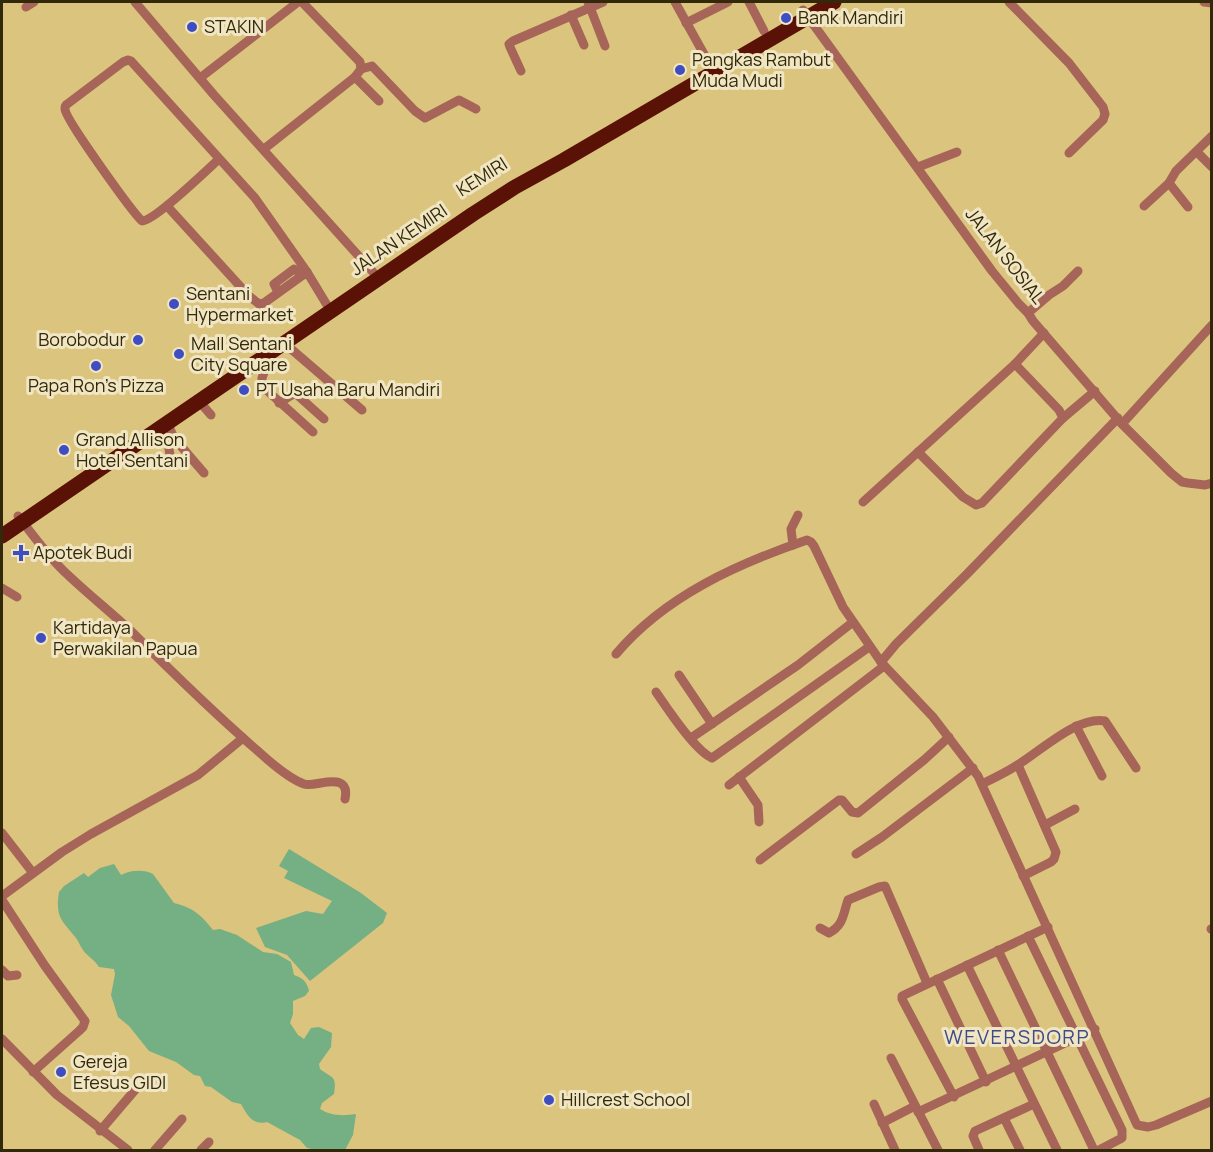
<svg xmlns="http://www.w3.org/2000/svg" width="1213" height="1152" viewBox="0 0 1213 1152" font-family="Manrope,sans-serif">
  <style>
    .green { fill: #75af84 }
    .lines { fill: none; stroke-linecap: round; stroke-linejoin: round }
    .minor { stroke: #a66558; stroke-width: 9 }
    .trunk { stroke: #5a1207; stroke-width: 15 }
    .poi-dot { fill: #3e4dc1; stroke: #f1e6c3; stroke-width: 2 }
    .labels { text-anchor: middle; stroke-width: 6; stroke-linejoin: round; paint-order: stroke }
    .poi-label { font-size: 18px; fill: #32290a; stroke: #f1e6c3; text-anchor: start }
    .street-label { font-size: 18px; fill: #32290a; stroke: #f1e6c3 }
    .neighbourhood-label { font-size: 20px; letter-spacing: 1.5px; fill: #3d4b86; stroke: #f1e6c3 }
  </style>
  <rect width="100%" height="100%" fill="#dbc47d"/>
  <!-- green -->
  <g class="green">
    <polygon points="289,849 361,893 387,913 383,923 310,981 287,955 265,947 256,928 306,911 323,914 332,901 284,878 288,871 279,866"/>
    <path d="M 114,864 L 121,875 C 130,870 144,869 153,874 L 174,903 C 194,908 201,915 213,930 L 220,929 L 237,935 L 263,952 L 277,954 L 291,962 L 294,975 C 303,978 307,982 309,991 L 305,996 L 293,1001 L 293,1014 L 290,1023 L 298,1035 L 304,1039 L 311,1028 L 319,1027 L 332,1033 L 331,1047 L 319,1064 L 320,1069 C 332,1079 337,1074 334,1094 L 322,1103 L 320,1109 C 331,1116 344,1116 356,1114 L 353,1135 L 345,1150 L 317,1150 L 307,1148 L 300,1140 L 267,1122 C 253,1126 247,1115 241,1104 L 232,1102 L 211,1087 L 205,1086 L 200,1076 L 194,1075 L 176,1062 L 149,1051 L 129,1026 L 118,1017 L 111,995 L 115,974 L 114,969 L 99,967 C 94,959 87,956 83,950 C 80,946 79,942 76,938 C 62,920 55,918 59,892 L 64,886 L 84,873 L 88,877 L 100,868 Z"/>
  </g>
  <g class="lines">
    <!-- minor -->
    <g class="minor">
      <polyline points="135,2 214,95 373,272"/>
      <polyline points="588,2 605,46"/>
      <polyline points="675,2 710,65"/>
      <polyline points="749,2 764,31"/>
      <polyline points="1009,2 1069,63 1103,107 1105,114 1103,120 1069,153"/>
      <polyline points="1204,2 1212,3"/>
      <polyline points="26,7 34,2"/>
      <polyline points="803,10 992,271 1019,304 1028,313 1033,321 1122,424 1171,473 1182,482 1188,483 1205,485 1212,483"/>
      <polyline points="571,15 584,45"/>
      <polyline points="686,23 728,2"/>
      <polyline points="361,69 372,66 415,111 425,118 459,100 476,109"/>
      <polyline points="521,71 510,47 509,44 513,41 603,2"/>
      <polyline points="355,77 379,101"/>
      <polyline points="200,78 298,2"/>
      <polyline points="264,149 355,77 361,69 360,62 302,2"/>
      <polyline points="1197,152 1212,167"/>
      <path d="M 219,159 C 207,170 154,221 142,221 C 133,213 65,119 65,109 C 65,108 65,106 66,105 L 123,62 L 128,60 L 131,61 L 255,198 L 307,272 L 330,310"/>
      <polyline points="918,167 957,152"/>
      <polyline points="167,206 249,296 259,304 264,303 307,272"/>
      <polyline points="1144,206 1169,183"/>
      <polyline points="1188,207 1169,183 1176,171 1212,136"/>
      <polyline points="278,292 274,284 294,269 303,275"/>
      <polyline points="1028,313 1049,295 1063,286 1078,271"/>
      <polyline points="283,342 362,410"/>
      <polyline points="261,357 266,367 262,378 262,386 313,432"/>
      <polyline points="198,400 211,415"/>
      <polyline points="279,403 295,393 324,419"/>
      <polyline points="1063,418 1095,391"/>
      <polyline points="1118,418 967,574 896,644 881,662 933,717 978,776 1137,1125 1148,1127 1156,1125 1212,1101"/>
      <polyline points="167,422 174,438 204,473"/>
      <polyline points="1122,424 1212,325"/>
      <polyline points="918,452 963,497 976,505 982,503 1063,418 1059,410 1015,364"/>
      <polyline points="171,461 169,449 174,438"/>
      <polyline points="863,502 1015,364 1044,333"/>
      <path d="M 18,516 C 34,536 49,558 68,575 C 89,595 112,613 133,633 C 174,674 215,714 259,752 C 270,762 290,779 304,784 C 315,788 351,769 345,799"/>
      <polyline points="793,545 791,529 798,515"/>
      <polyline points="2,588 17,597"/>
      <path d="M 616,654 C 665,596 737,564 807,540 L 811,542 L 814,546 L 843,607 L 881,662"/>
      <polyline points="679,675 712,724"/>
      <path d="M 656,692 C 667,708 695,751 712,758 L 869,647"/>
      <polyline points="1076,726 1102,776"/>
      <polyline points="691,738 798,665 853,622"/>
      <polyline points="1018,765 1056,852 1054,859 1051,862 1023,876"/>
      <polyline points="739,777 758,805 759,822"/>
      <path d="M 982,784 C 994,778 1007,772 1019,764 C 1042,750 1077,716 1105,721 L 1136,768"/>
      <polyline points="729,785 884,666"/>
      <polyline points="1045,825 1075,809"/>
      <polyline points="2,833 33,873"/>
      <polyline points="856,854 882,837 973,768"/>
      <polyline points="760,860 839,800 842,800 852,812 858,813 924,760 949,737"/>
      <polyline points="2,896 62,852 91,834 198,775 243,738"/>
      <polyline points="2,900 45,966 85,1021 83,1027 79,1031 33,1072"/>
      <path d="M 820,928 L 829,933 C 844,925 843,914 848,900 L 879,887 L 885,886 L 927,983"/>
      <polyline points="1211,929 1212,929"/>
      <polyline points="1028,936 1122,1130 1122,1138 1099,1150"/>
      <polyline points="998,950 1094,1150"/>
      <polyline points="967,965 1057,1150"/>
      <polyline points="2,970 8,976 17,975"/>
      <polyline points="937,979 986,1082"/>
      <polyline points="2,1039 57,1095 128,1150"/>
      <polyline points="891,1058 938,1150"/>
      <polyline points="954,1097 902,999 902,996 1048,927"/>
      <polyline points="874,1104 895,1150"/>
      <polyline points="918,1112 1095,1029"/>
      <polyline points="1004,1118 1020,1150"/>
      <polyline points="882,1123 915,1106"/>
      <polyline points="100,1131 135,1090"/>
      <polyline points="155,1150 182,1119"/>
      <polyline points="201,1150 209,1142"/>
      <polyline points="979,1150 973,1136 975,1131 1034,1104"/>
    </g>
    <!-- trunk -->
    <polyline class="trunk" points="2,536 473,214 515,187 564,160 834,2"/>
  </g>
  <!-- markers -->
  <g class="poi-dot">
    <circle cx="786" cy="18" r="6"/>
    <circle cx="192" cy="27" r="6"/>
    <circle cx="680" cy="70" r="6"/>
    <circle cx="174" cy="304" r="6"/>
    <circle cx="138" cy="340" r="6"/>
    <circle cx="179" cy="354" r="6"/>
    <circle cx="96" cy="366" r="6"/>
    <circle cx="244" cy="390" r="6"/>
    <circle cx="64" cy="450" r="6"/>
    <path d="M18 544h6v6h6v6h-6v6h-6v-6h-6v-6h6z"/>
    <circle cx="41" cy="638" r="6"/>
    <circle cx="61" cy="1072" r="6"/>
    <circle cx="549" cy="1100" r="6"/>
  </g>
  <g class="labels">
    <!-- poi labels -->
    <g class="poi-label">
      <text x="798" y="24">Bank Mandiri</text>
      <text x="204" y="33">STAKIN</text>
      <text x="692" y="66">Pangkas Rambut<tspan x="692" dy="21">Muda Mudi</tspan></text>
      <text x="186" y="300">Sentani<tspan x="186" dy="21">Hypermarket</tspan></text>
      <text x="126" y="346" text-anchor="end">Borobodur</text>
      <text x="191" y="350">Mall Sentani<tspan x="191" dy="21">City Square</tspan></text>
      <text x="96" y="392" text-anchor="middle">Papa Ron's Pizza</text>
      <text x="256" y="396">PT Usaha Baru Mandiri</text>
      <text x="76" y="446">Grand Allison<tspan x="76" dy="21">Hotel Sentani</tspan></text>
      <text x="33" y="559">Apotek Budi</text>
      <text x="53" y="634">Kartidaya<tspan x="53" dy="21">Perwakilan Papua</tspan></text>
      <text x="73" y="1068">Gereja<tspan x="73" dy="21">Efesus GIDI</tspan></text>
      <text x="561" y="1106">Hillcrest School</text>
    </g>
    <!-- street labels -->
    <g class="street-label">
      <text transform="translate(482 177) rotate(-32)" y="6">KEMIRI</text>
      <text transform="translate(399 240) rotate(-34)" y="6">JALAN KEMIRI</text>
      <text transform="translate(1005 256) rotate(52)" y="6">JALAN SOSIAL</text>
    </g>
    <!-- neighbourhood labels -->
    <g class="neighbourhood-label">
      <text x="1017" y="1044">WEVERSDORP</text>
    </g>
  </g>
  <!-- border -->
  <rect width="1213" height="1152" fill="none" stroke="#32290a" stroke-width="6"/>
</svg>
